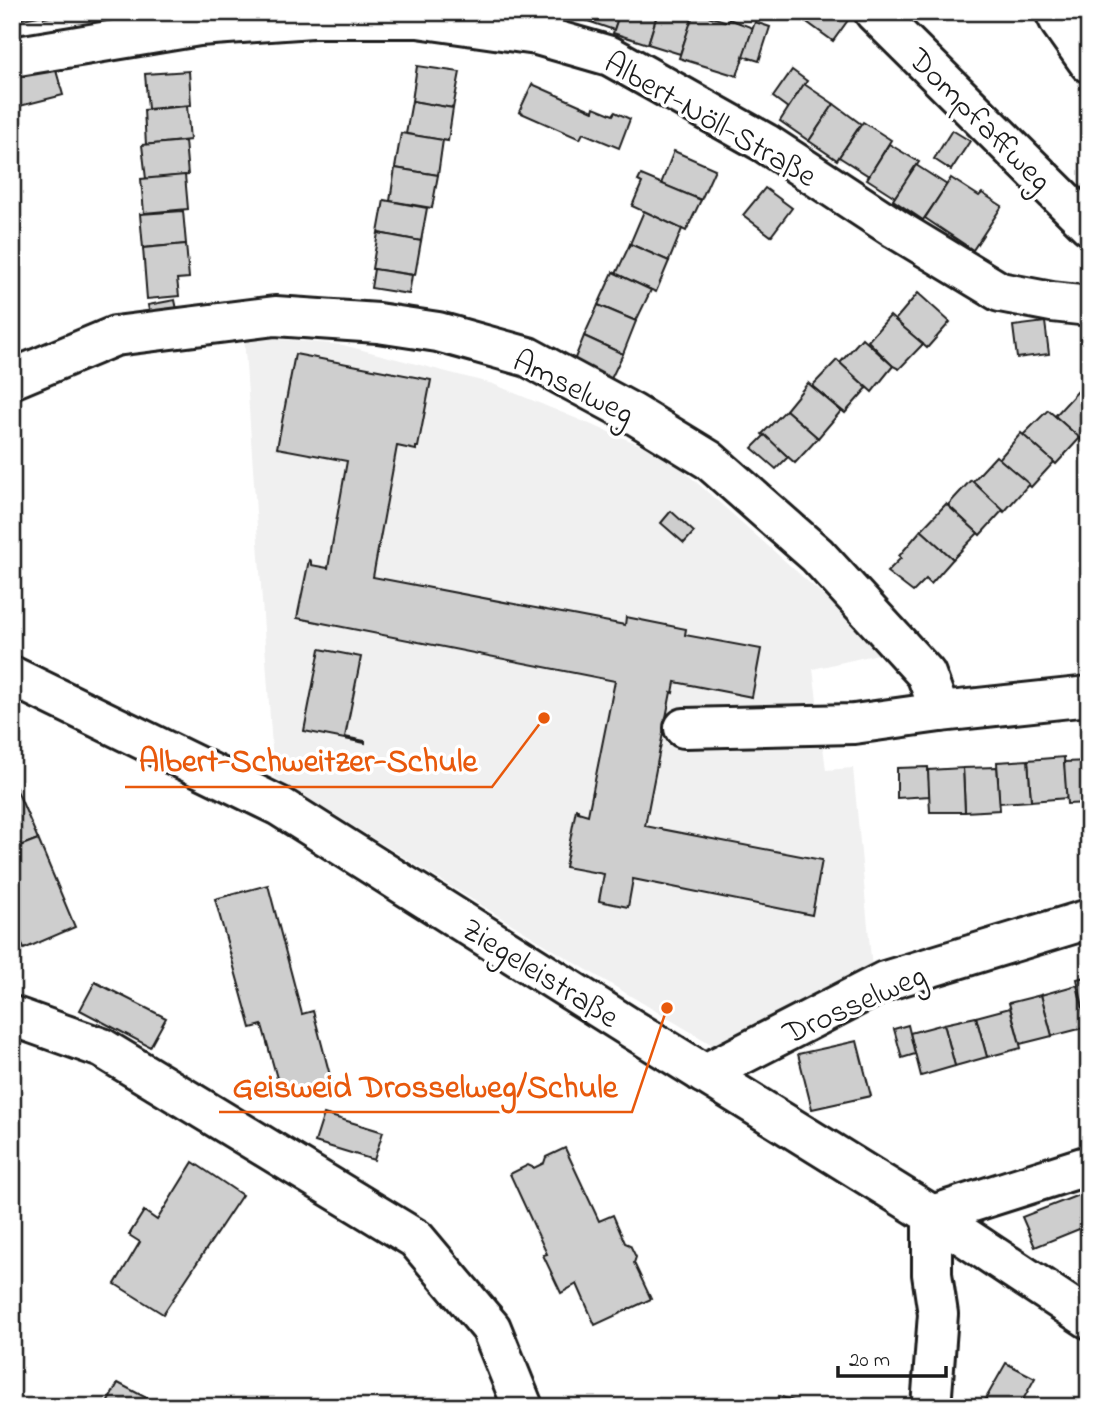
<svg xmlns="http://www.w3.org/2000/svg" width="1101" height="1419" viewBox="0 0 1101 1419" font-family="'Indie Flower',sans-serif">
  <style>
    .built { fill: #f0f0f0 }
    .building { fill: #cecece; stroke: #1c1c1c; stroke-width: 2 }
    .lines { fill: none; stroke-linecap: round; stroke-linejoin: round }
    .minor-casing { stroke: #1c1c1c; stroke-width: 44 }
    .minor { stroke: #fff; stroke-width: 38 }
    .labels { text-anchor: middle; stroke-width: 7; stroke-linejoin: round; paint-order: stroke }
    .street-label { font-size: 32px; fill: #1c1c1c; stroke: #fff }
    .leader { fill: none; stroke: #e8590c; stroke-width: 2.5 }
    .callout-dot { fill: #e8590c; stroke: #fff; stroke-width: 2.5 }
    .callout-label { font-size: 33px; text-anchor: middle; font-weight: bold; fill: #e8590c; stroke: #fff; stroke-width: 7; stroke-linejoin: round; paint-order: stroke }
  </style>
  <rect width="100%" height="100%" fill="#fff"/>
  <filter id="ink" filterUnits="userSpaceOnUse"><feTurbulence type="fractalNoise" baseFrequency=".0143" numOctaves="2"/><feDisplacementMap in="SourceGraphic" scale="14" xChannelSelector="R" yChannelSelector="G"/><feConvolveMatrix kernelMatrix="1 2 1 2 8 2 1 2 1" color-interpolation-filters="sRGB"/></filter>
  <g filter="url(#ink)">
    <!-- built -->
    <polygon class="built" points="244,336 343,345 493,384 667,456 887,652 813,669 826,770 853,768 872,969 716,1047 557,952 274,777"/>
    <!-- building -->
    <g class="building">
      <polygon points="12,12 43,12 44,15 12,21"/>
      <polygon points="43,12 77,12 44,18"/>
      <polygon points="584,12 620,12 614,30 582,19"/>
      <polygon points="620,12 658,12 648,44 613,33"/>
      <polygon points="658,12 688,12 694,14 680,54 648,44"/>
      <polygon points="694,12 728,22 729,19 753,28 737,76 679,58"/>
      <polygon points="793,12 846,12 851,16 833,41"/>
      <polygon points="755,22 770,27 759,61 743,56"/>
      <polygon points="417,66 460,72 453,108 412,101"/>
      <polygon points="55,67 63,95 12,108 12,78"/>
      <polygon points="792,70 807,81 788,108 773,97"/>
      <polygon points="189,71 191,105 148,109 145,74"/>
      <polygon points="532,84 593,111 594,107 613,115 615,112 630,119 619,148 583,133 580,139 519,112"/>
      <polygon points="804,84 834,104 809,141 780,121"/>
      <polygon points="412,101 453,108 448,141 406,134"/>
      <polygon points="834,104 861,124 837,160 809,141"/>
      <polygon points="187,106 190,140 146,145 144,110"/>
      <polygon points="863,122 891,140 869,176 839,157"/>
      <polygon points="952,130 970,141 951,170 934,159"/>
      <polygon points="401,133 443,140 438,175 395,168"/>
      <polygon points="185,141 188,175 146,179 142,145"/>
      <polygon points="889,144 919,162 895,197 867,179"/>
      <polygon points="674,151 715,169 701,200 661,184"/>
      <polygon points="916,165 947,185 923,220 893,200"/>
      <polygon points="395,168 438,175 432,208 390,201"/>
      <polygon points="185,175 188,209 144,213 141,179"/>
      <polygon points="641,175 701,200 686,231 632,206 642,183 638,181"/>
      <polygon points="951,178 979,196 982,193 1002,206 973,250 925,218"/>
      <polygon points="765,188 792,208 771,236 743,215"/>
      <polygon points="384,200 427,208 421,241 378,233"/>
      <polygon points="183,211 186,244 143,248 140,214"/>
      <polygon points="644,211 682,229 669,261 630,244"/>
      <polygon points="378,233 421,241 415,275 372,269"/>
      <polygon points="186,244 189,278 177,279 179,296 147,299 143,248"/>
      <polygon points="630,244 669,261 656,292 616,274"/>
      <polygon points="374,269 412,275 409,294 371,288"/>
      <polygon points="613,272 651,290 636,321 598,305"/>
      <polygon points="918,293 950,322 927,348 895,320"/>
      <polygon points="175,300 178,314 151,320 148,305"/>
      <polygon points="598,305 636,321 623,354 584,336"/>
      <polygon points="890,316 923,344 899,369 893,366 868,341"/>
      <polygon points="1045,322 1049,354 1017,358 1013,326"/>
      <polygon points="584,336 623,354 610,381 573,363"/>
      <polygon points="862,338 893,366 872,392 840,363"/>
      <polygon points="295,354 431,380 418,447 416,447 416,450 397,446 373,577 625,625 626,617 686,629 685,635 761,649 752,697 675,682 673,693 671,692 645,826 822,860 812,915 633,879 628,907 599,901 604,874 565,867 576,809 578,810 578,812 588,815 615,681 297,618 309,560 311,561 311,565 328,568 347,461 277,448"/>
      <polygon points="837,360 867,388 845,413 812,386"/>
      <polygon points="1089,379 1089,447 1055,416"/>
      <polygon points="808,383 841,411 818,438 786,410"/>
      <polygon points="786,410 818,438 795,463 762,434"/>
      <polygon points="1048,410 1080,438 1056,464 1023,435"/>
      <polygon points="1021,433 1054,462 1031,487 999,459"/>
      <polygon points="765,435 788,457 776,469 752,448"/>
      <polygon points="996,456 1029,484 1004,512 973,481"/>
      <polygon points="971,480 1003,510 980,535 948,505"/>
      <polygon points="946,504 978,533 953,559 921,530"/>
      <polygon points="671,511 694,532 684,543 661,523"/>
      <polygon points="921,530 953,559 931,584 926,579 913,592 887,572 901,558 899,556"/>
      <polygon points="320,649 361,657 345,737 365,741 365,743 304,731"/>
      <polygon points="1064,757 1067,798 1031,801 1028,760"/>
      <polygon points="1028,760 1031,801 999,803 997,762"/>
      <polygon points="1089,761 1089,803 1067,804 1064,762"/>
      <polygon points="928,767 930,796 897,798 897,768"/>
      <polygon points="997,767 1000,810 965,812 963,768"/>
      <polygon points="963,768 965,812 930,812 928,770"/>
      <polygon points="12,779 38,839 12,849"/>
      <polygon points="38,839 75,927 24,949 12,921 12,849"/>
      <polygon points="268,885 302,1014 313,1011 332,1083 282,1096 262,1025 251,1028 215,899"/>
      <polygon points="1089,976 1089,1021 1086,1021 1077,979"/>
      <polygon points="95,982 166,1018 150,1047 80,1010"/>
      <polygon points="1077,985 1087,1027 1052,1036 1041,995"/>
      <polygon points="1041,995 1052,1036 1020,1044 1009,1003"/>
      <polygon points="1010,1008 1021,1048 987,1057 976,1017"/>
      <polygon points="976,1017 987,1057 955,1066 944,1024"/>
      <polygon points="944,1024 955,1066 921,1076 910,1033"/>
      <polygon points="908,1025 915,1054 902,1058 894,1029"/>
      <polygon points="857,1041 871,1096 812,1109 798,1054"/>
      <polygon points="324,1114 383,1132 374,1160 315,1142"/>
      <polygon points="565,1148 599,1221 613,1215 625,1243 630,1245 636,1257 634,1263 651,1299 595,1325 577,1284 561,1293 543,1255 547,1254 510,1174 528,1165 534,1168 544,1163 546,1157"/>
      <polygon points="193,1162 242,1195 163,1314 115,1284 140,1242 129,1235 144,1211 157,1220"/>
      <polygon points="1089,1191 1089,1225 1035,1247 1022,1217"/>
      <polygon points="1006,1363 1035,1378 1019,1407 981,1407"/>
      <polygon points="118,1383 160,1405 160,1407 105,1407"/>
      <polygon points="779,1396 810,1407 775,1407"/>
    </g>
    <g class="lines">
      <defs>
        <g id="minor">
          <polyline points="874,12 1089,225"/>
          <polyline points="1055,12 1060,22 1089,63"/>
          <polyline points="12,57 199,26 312,18 418,18 537,35 610,56 765,143 896,229 1000,292 1052,302 1089,306"/>
          <polyline points="12,379 115,336 275,316 378,323 438,332 528,357 632,413 709,460 817,555 926,674 940,712 1089,696"/>
          <polyline points="12,676 279,806 629,1027 932,1215 1089,1319"/>
          <polyline points="684,728 854,724 940,712"/>
          <polyline points="12,1016 102,1048 416,1239 491,1328 523,1407"/>
          <polyline points="704,1074 885,981 1089,919"/>
          <polyline points="932,1215 1089,1165"/>
          <polyline points="931,1407 938,1314 932,1274 932,1215"/>
        </g>
      </defs>
      <!-- minor casing -->
      <use href="#minor" class="minor-casing"/>
      <!-- minor -->
      <use href="#minor" class="minor"/>
    </g>
  </g>
  <g class="labels">
    <!-- street labels -->
    <g class="street-label">
      <text transform="translate(711 118) rotate(30)" y="11">Albert-Nöll-Straße</text>
      <text transform="translate(981 119) rotate(45)" y="11">Dompfaffweg</text>
      <text transform="translate(574 386) rotate(26)" y="11">Amselweg</text>
      <text transform="translate(541 972) rotate(32)" y="11">Ziegeleistraße</text>
      <text transform="translate(854 1003) rotate(-24)" y="11">Drosselweg</text>
    </g>
  </g>
  <!-- callouts -->
  <path class="leader" d="M544 718L492 787H125M667 1008L632 1112H219"/>
  <g class="callout-dot">
    <circle cx="544" cy="718" r="7"/>
    <circle cx="667" cy="1008" r="7"/>
  </g>
  <g class="callout-label">
    <text x="308" y="771">Albert-Schweitzer-Schule</text>
    <text x="425" y="1097">Geisweid Drosselweg/Schule</text>
  </g>
  <!-- margin -->
  <rect width="1101" height="1419" fill="none" stroke="#fff" stroke-width="42"/>
  <rect x="21" y="21" width="1059" height="1377" fill="none" stroke="#1c1c1c" stroke-width="2.5" filter="url(#ink)"/>
  <!-- scale -->
  <path d="M838 1366v10h108v-10" fill="none" stroke="#1c1c1c" stroke-width="3.5"/>
  <text x="849" y="1366" font-size="21" fill="#1c1c1c" stroke="#ffffff" stroke-width="5" paint-order="stroke">20 m</text>
</svg>
